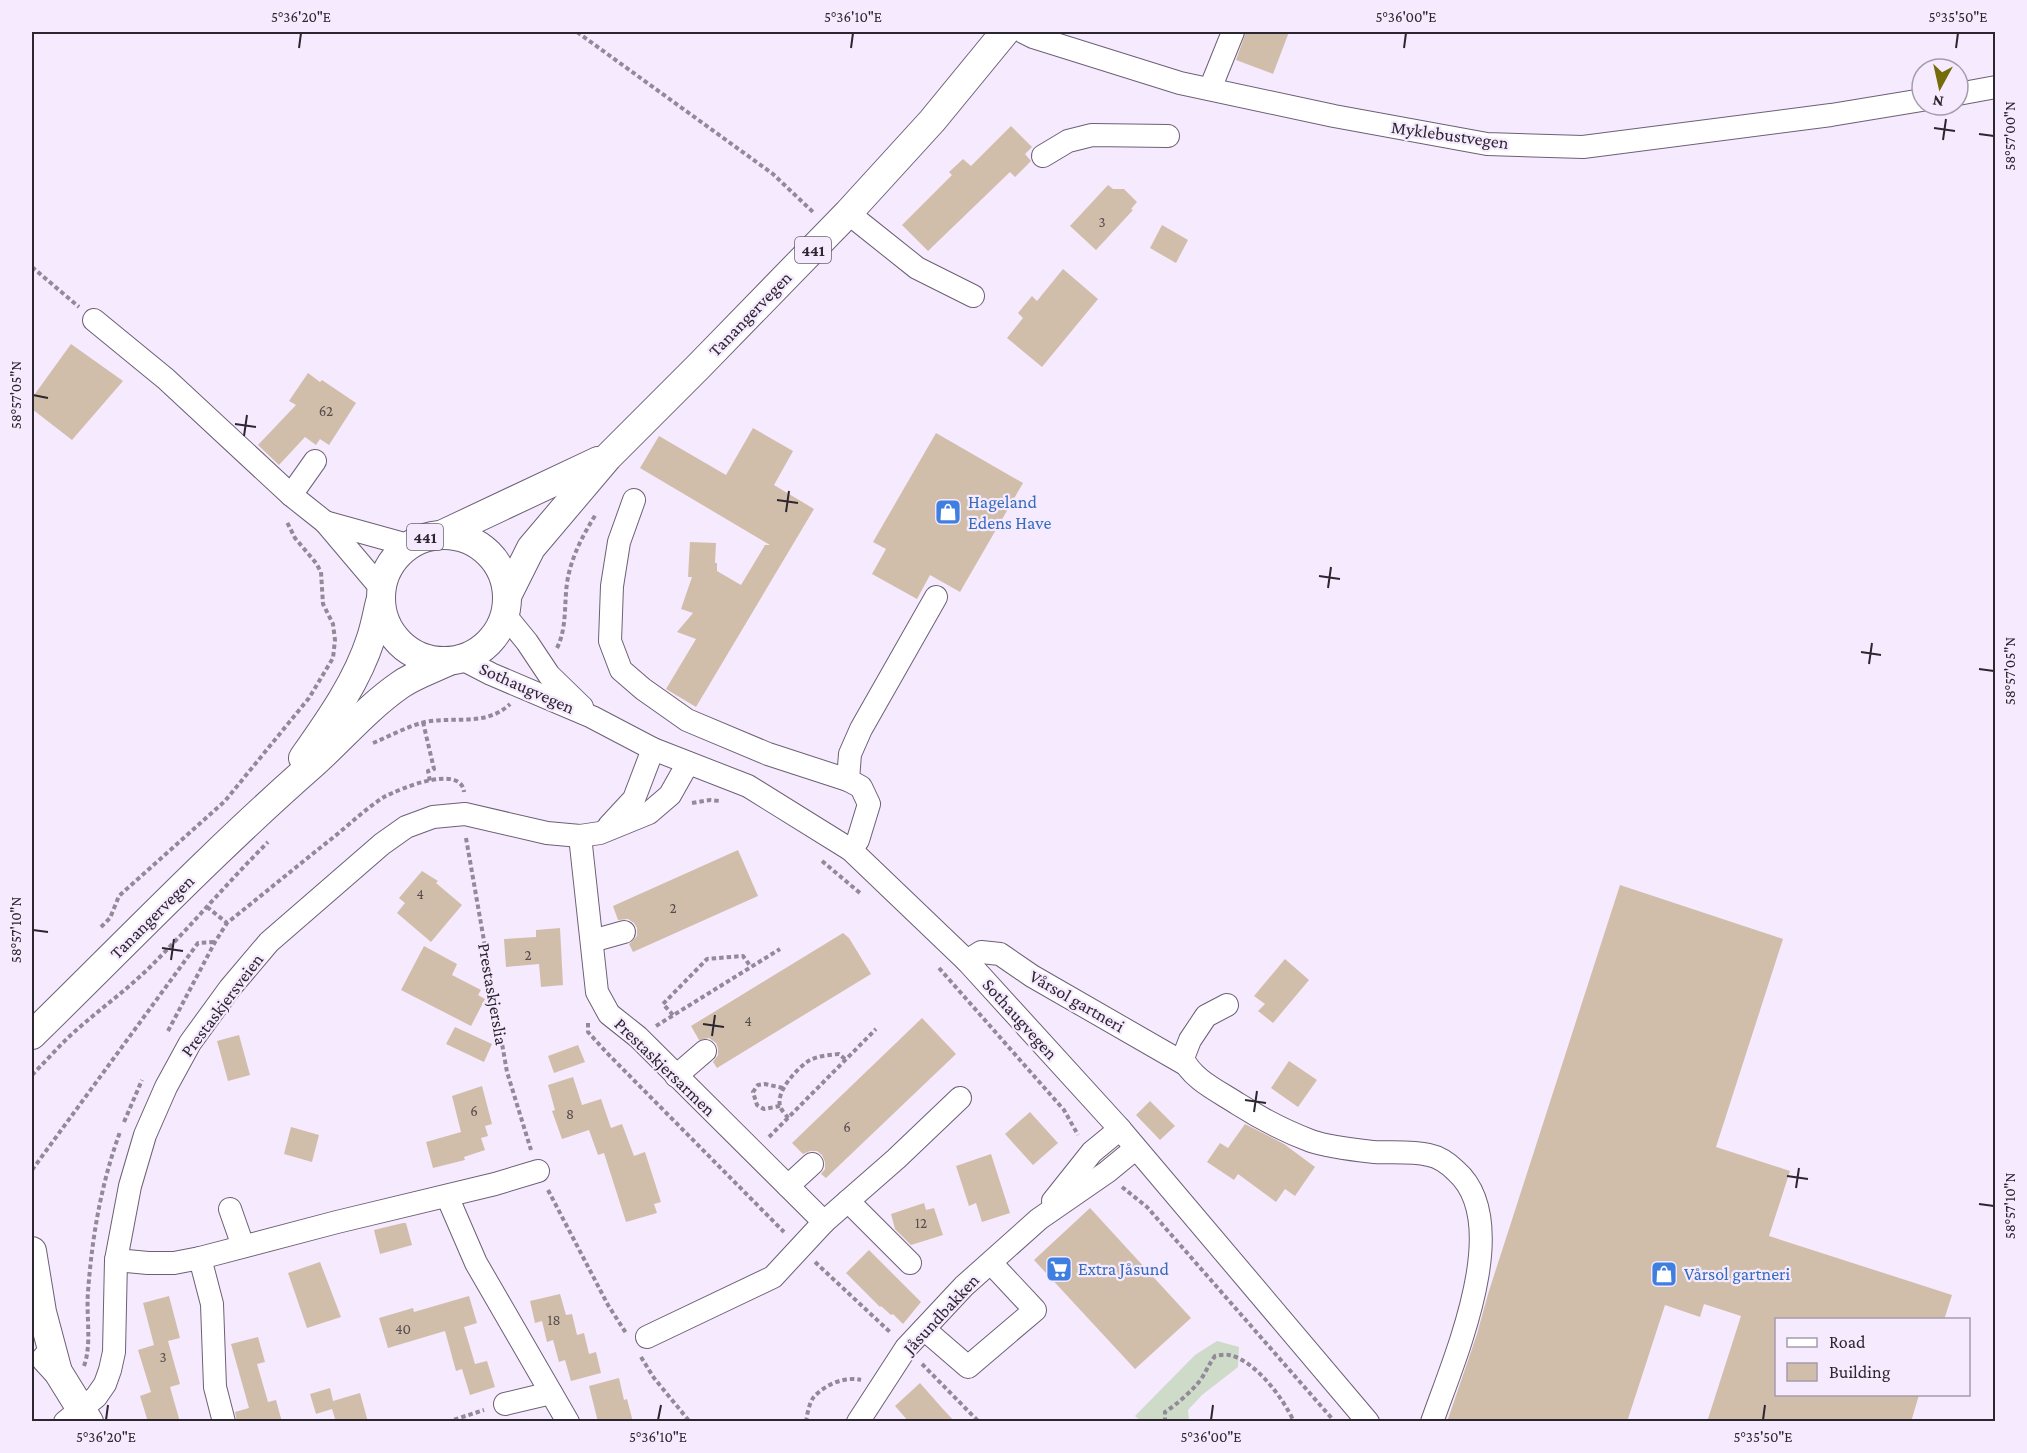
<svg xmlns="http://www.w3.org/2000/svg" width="2027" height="1453" viewBox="0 0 2027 1453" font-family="'Crimson Pro',serif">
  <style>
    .green { fill: #cedbc9 }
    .building { fill: #d1beaa }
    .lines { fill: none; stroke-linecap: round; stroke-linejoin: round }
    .minor-casing { stroke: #6d6075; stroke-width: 24 }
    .major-casing { stroke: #6d6075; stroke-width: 30 }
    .path { stroke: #938a99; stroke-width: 4; stroke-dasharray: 4.5 3; stroke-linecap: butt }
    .minor { stroke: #fff; stroke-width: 22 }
    .major { stroke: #fff; stroke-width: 28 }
    .ticks { fill: none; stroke: #2c262f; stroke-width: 2 }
    .labels { text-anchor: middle; stroke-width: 4.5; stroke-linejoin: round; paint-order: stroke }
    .number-label { font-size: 15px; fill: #554c4e }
    .shield { fill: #f6eafe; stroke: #69616d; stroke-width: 1.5 }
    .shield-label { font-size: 16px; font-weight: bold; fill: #2c262f }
    .street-label { font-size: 18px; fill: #2c262f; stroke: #f6eafe }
    .shop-label { font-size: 18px; fill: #366cbe; stroke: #f6eafe; text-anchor: start }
    .neatline { fill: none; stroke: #2c262f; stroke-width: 2 }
    .ticks-label { font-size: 15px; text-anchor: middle; fill: #2c262f }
  </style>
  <rect width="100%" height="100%" fill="#f6eafe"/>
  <!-- green -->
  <polygon class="green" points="1217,1341 1239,1347 1238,1367 1202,1395 1188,1410 1189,1421 1141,1421 1135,1416 1195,1355"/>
  <!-- building -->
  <g class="building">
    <polygon points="1246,32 1289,32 1273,74 1236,60"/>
    <polygon points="1011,126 1032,147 1025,154 1031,161 1015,177 1010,172 928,251 902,225 952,175 949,172 963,159 971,166"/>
    <polygon points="1108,185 1113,189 1124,189 1137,202 1131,209 1133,210 1096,250 1070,226"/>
    <polygon points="1162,225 1188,240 1176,263 1150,248"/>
    <polygon points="1063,269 1098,299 1042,367 1007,338 1023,318 1018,313 1032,296 1037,301"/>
    <polygon points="71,344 123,381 72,440 32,409 32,398"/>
    <polygon points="308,373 320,382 322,380 356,403 329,445 320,439 316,445 305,437 279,465 258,445 296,405 289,401"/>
    <polygon points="753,428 793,451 774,485 814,509 696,707 666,689 696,639 677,632 693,613 681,609 692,577 688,577 690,542 716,543 715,563 717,563 717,571 741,585 765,545 770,545 640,468 659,436 726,475"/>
    <polygon points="936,433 1023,483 960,592 930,575 917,599 872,574 886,549 873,542"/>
    <polygon points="738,850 758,896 633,952 629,944 637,936 637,928 634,923 628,919 618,920 613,906"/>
    <polygon points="422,871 438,881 436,883 462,905 431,942 397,913 405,903 399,898"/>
    <polygon points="1620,885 1783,939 1716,1147 1790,1171 1769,1236 1952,1295 1944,1320 1776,1320 1776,1395 1919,1395 1911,1422 1707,1422 1741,1316 1704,1304 1700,1317 1665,1305 1627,1422 1447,1422 1477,1334 1488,1294"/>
    <polygon points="560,928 563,985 541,987 539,964 506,967 504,939 536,937 536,930"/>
    <polygon points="843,933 849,938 871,974 717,1068 713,1062 718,1055 718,1048 716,1043 709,1038 699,1040 691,1026"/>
    <polygon points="424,946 457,964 452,975 481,990 478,995 485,999 471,1026 401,990"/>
    <polygon points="1285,959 1309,980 1273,1023 1258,1011 1265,1004 1254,996"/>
    <polygon points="922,1018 956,1054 826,1178 821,1174 825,1169 825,1162 822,1155 817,1151 810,1151 803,1154 792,1143"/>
    <polygon points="455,1027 492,1044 484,1062 446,1044"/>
    <polygon points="239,1035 250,1075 228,1081 217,1041"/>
    <polygon points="578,1045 585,1062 554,1073 548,1056"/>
    <polygon points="1289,1061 1317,1080 1298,1107 1271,1088"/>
    <polygon points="573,1077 582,1105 601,1099 611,1128 622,1124 634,1156 645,1152 661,1202 654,1204 657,1213 626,1222 604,1153 598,1155 589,1130 562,1139 552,1111 555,1110 548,1085"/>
    <polygon points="482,1086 492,1124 485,1126 488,1136 481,1138 485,1150 464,1157 465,1160 433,1168 426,1142 461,1132 452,1096"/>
    <polygon points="1150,1101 1175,1126 1160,1140 1136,1115"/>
    <polygon points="1030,1112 1058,1143 1033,1165 1005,1134"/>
    <polygon points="1245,1124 1284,1144 1315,1167 1295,1196 1285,1189 1276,1202 1238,1174 1234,1180 1207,1162 1220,1143 1228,1148"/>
    <polygon points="291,1127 319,1135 312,1162 284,1154"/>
    <polygon points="991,1154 1010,1213 982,1222 976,1203 969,1206 956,1166"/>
    <polygon points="924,1203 926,1210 934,1208 943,1235 911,1245 895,1229 891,1214"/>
    <polygon points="1090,1208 1191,1318 1135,1369 1034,1260"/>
    <polygon points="403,1223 406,1223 412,1245 380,1254 374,1230"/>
    <polygon points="869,1250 921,1302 903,1324 893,1314 891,1315 881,1306 880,1307 846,1273"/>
    <polygon points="320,1262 341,1317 307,1328 288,1273"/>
    <polygon points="560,1294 566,1315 572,1314 577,1335 584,1333 589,1354 596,1352 601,1373 571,1381 565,1360 559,1362 553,1340 547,1342 542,1321 535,1323 530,1301"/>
    <polygon points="169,1296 180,1338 168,1341 180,1384 170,1387 180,1422 148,1422 140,1396 151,1392 138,1350 154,1345 143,1303"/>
    <polygon points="469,1296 477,1323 464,1327 475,1364 487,1361 495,1387 470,1395 462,1369 456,1371 445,1331 388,1348 379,1318 413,1308 414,1312"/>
    <polygon points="258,1337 265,1362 257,1364 268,1402 276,1400 282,1422 237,1422 235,1412 249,1408 231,1344"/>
    <polygon points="619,1378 624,1400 627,1399 633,1422 598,1422 589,1386"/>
    <polygon points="920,1383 942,1408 955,1422 909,1422 895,1406"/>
    <polygon points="330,1388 333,1401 360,1393 368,1422 336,1422 332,1409 316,1414 310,1394"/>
  </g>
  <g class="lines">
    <defs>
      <g id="minor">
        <polyline points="1023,32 1033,37 1180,83 1334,116 1487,144 1583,147 1831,115 1922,100"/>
        <polyline points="1210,89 1233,32"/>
        <polyline points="1958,94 1996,87"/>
        <polyline points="1043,156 1068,141 1092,135 1168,136"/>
        <polyline points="848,213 917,268 973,296"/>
        <polyline points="94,320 166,379 291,495 325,522 380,587"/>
        <polyline points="291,495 315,461"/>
        <polyline points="634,500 619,542 612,586 610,641 621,670 643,689 687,720 768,754 848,780"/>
        <polyline points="325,522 408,545"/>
        <polyline points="505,615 527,642 549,675 582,707"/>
        <polyline points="462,659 491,674 592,717 653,749 748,786 851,850 967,961 1120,1129 1368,1422"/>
        <polyline points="609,826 634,799 653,749"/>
        <polyline points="580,836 597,992 609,1014 638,1037 824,1222"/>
        <polyline points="851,850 858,840 869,804 861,787 848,780 850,754 861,729 936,597"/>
        <polyline points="592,941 624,932"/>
        <polyline points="967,961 981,952 1000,954 1032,976 1185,1064"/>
        <path d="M 1227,1005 L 1206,1016 L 1190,1040 L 1183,1058 C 1191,1079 1220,1092 1238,1104 C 1260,1118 1287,1132 1311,1141 C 1328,1147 1356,1150 1374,1152 C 1392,1153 1412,1151 1429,1155 C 1439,1157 1449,1164 1456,1171 C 1515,1223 1453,1361 1432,1422"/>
        <polyline points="676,1076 705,1051"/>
        <polyline points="788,1186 812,1164"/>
        <polyline points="447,1196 476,1263 568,1422"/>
        <polyline points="848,1201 910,1263"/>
        <polyline points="1053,1201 1092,1152 1120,1129"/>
        <polyline points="230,1209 243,1246"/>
        <polyline points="200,1258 212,1304 215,1387 224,1422"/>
        <polyline points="116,1260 148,1263 174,1263 200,1258 337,1222 495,1184 538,1171"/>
        <polyline points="924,1329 968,1367 1035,1310 991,1263"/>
        <polyline points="647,1337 773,1277 824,1222 896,1159 960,1098"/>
        <polyline points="505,1404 551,1393"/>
        <polyline points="65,1422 96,1397 105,1384 110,1370 114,1352 116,1260 130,1186 145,1135 166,1087 190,1043 230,988 269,942 382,844 406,827 433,817 465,814 547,833 580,836 600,833 649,813 670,795 688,763"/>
        <polyline points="858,1422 906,1348 964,1286 1039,1219 1107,1172 1135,1149"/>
      </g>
      <g id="major">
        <polyline points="443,534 598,461"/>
        <circle cx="444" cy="598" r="63"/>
        <polyline points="507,596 531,548 608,457 700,365 848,213 932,121 1005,32"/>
        <path d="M 303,758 C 329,721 357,682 371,638 C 375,626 377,614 380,602"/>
        <path d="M 32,1035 C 125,944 215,850 313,764 C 342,738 367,708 400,685 C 414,675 433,669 449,661"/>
        <polyline points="32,1251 42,1312 58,1372"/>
        <polyline points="46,1359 58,1372 89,1422"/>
      </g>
    </defs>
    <!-- minor casing -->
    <use href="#minor" class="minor-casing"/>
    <!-- major casing -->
    <use href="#major" class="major-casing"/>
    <!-- path -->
    <g class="path">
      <polyline points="577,32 773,174 814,213"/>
      <polyline points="32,267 79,307"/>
      <path d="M 557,648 C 567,628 564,605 567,583 C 571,557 583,535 596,514"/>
      <polyline points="423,722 434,769 428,771 430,781"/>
      <path d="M 373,743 C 390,736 408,726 425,722 C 455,716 486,727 510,704"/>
      <polyline points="692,803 710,800 720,801"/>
      <polyline points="466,838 507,1072 531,1150"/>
      <polyline points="822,861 860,893"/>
      <polyline points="207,907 227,923"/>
      <polyline points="101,927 110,918 119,896 225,801 309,698 333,658 335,640 333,624 323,604 321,572 316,563 295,538 287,522"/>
      <polyline points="939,968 1064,1110 1078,1135"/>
      <polyline points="673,1015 663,1004 707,959 743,956 751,967"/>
      <polyline points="588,1023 588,1032 607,1053 784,1232"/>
      <polyline points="656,1026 780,949"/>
      <path d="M 168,1031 L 215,942 L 227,923 C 262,895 296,867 330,840 C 348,826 365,809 384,797 C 399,789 461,763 464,792"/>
      <path d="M 32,1075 C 48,1059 63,1041 81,1026 C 104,1006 129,988 151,966 C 191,926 228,882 268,842"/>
      <polyline points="780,1106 764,1109 757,1105 753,1092 758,1085 765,1084 783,1088"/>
      <path d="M 788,1118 C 786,1115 781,1110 780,1106 C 776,1091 796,1070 807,1062 C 815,1056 828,1055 839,1054 L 846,1060"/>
      <polyline points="124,1122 142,1080"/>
      <polyline points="769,1137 876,1029"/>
      <polyline points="32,1170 198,943 215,942"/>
      <polyline points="1122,1187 1147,1207 1335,1422"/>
      <polyline points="548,1190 608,1305 626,1333"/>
      <polyline points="815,1262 891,1333"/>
      <polyline points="641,1357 654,1378 690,1422"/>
      <polyline points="922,1364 979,1422"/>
      <path d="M 84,1366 C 92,1344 86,1316 88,1292 C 92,1237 101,1184 120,1132"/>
      <polyline points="447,1422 484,1410"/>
      <path d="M 806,1422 C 807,1415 809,1404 813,1398 C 824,1385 844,1376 861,1380"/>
      <path d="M 1165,1422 L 1165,1412 C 1176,1405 1197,1387 1203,1376 C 1207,1369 1210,1363 1215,1356 C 1220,1355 1225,1354 1229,1355 C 1255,1360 1284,1399 1294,1422"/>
    </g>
    <!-- minor -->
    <use href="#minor" class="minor"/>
    <!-- major -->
    <use href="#major" class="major"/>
  </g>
  <!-- ticks -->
  <path class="ticks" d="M 299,48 L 301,33M 851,48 L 853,33M 1404,48 L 1406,33M 1956,48 L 1958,33M 1934,128 L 1955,131M 1979,134 L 1994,136M 1943,140 L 1946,119M 33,395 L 48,398M 235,424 L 256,427M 244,436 L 247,415M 777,500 L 798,503M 786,512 L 789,491M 1319,576 L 1340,579M 1328,588 L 1331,567M 1861,652 L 1881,655M 1869,664 L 1872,643M 1979,669 L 1994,671M 33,930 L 48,932M 162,948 L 183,951M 171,960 L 174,939M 703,1024 L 724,1027M 712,1036 L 715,1015M 1245,1100 L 1266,1103M 1254,1112 L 1257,1091M 1787,1176 L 1808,1179M 1796,1188 L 1799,1168M 1979,1204 L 1994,1206M 106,1420 L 108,1405M 658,1420 L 661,1405M 1211,1420 L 1213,1405M 1763,1420 L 1765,1405"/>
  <!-- icons -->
  <defs>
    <symbol id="shop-square" viewBox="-11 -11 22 22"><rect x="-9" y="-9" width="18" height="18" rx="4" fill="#3f7fe0" stroke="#f6eafe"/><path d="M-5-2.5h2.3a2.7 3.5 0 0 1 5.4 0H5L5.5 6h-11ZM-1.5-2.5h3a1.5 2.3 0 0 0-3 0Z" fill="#fff"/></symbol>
    <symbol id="supermarket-square" viewBox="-11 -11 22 22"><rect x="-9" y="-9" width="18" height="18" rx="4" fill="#3f7fe0" stroke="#f6eafe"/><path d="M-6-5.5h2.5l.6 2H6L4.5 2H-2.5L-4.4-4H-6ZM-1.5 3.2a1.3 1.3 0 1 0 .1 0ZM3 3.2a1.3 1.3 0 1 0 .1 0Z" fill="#fff"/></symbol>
  </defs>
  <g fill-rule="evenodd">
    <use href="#shop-square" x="933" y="497" width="30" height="30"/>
    <use href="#supermarket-square" x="1044" y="1254" width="30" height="30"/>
    <use href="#shop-square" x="1649" y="1259" width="30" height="30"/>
  </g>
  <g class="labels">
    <!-- number labels -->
    <g class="number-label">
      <text x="1102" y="227">3</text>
      <text x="326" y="416">62</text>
      <text x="420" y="899">4</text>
      <text x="673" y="913">2</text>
      <text x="528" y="960">2</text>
      <text x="748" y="1026">4</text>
      <text x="474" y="1116">6</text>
      <text x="570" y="1119">8</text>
      <text x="847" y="1132">6</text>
      <text x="921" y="1228">12</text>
      <text x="554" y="1325">18</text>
      <text x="403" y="1334">40</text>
      <text x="163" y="1362">3</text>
    </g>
    <!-- shield labels -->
    <g class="shield">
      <rect x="795" y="237" width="36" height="26" rx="4.5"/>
      <rect x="407" y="524" width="36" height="26" rx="4.5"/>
    </g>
    <g class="shield-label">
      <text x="813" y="256">441</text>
      <text x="425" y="543">441</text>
    </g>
    <!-- street labels -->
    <g class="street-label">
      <text transform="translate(1450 135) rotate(8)" y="6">Myklebustvegen</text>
      <text transform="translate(750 314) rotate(-46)" y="6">Tanangervegen</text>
      <text transform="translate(527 688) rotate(24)" y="6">Sothaugvegen</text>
      <text transform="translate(152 917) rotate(-45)" y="6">Tanangervegen</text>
      <text transform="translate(493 994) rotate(80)" y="6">Prestaskjerslia</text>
      <text transform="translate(1077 1001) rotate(30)" y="6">Vårsol gartneri</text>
      <text transform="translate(222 1005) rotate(-53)" y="6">Prestaskjersveien</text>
      <text transform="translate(1020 1019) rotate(48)" y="6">Sothaugvegen</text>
      <text transform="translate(665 1067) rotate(44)" y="6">Prestaskjersarmen</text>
      <text transform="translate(941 1314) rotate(-47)" y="6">Jåsundbakken</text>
    </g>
    <!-- shop labels -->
    <g class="shop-label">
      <text x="968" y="508">Hageland<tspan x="968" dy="21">Edens Have</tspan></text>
      <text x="1078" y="1275">Extra Jåsund</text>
      <text x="1684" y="1280">Vårsol gartneri</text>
    </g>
  </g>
  <!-- border -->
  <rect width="2027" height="1453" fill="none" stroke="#f6eafe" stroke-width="66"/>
  <!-- legend -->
  <rect x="1775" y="1318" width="195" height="78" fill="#f6eafe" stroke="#a59cab" stroke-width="1.5"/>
  <rect x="1787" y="1338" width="30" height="9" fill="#ffffff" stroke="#a59cab" stroke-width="1.5"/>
  <text x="1829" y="1348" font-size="18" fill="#2c262f">Road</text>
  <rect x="1787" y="1363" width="30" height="18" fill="#d1beaa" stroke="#a59cab" stroke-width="1.5"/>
  <text x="1829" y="1378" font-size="18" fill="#2c262f">Building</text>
  <!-- north arrow -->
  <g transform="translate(1940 87) rotate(188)"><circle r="28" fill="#f6eafe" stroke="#a59cab" stroke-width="1.5"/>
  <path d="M0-4.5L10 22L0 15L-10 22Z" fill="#736c08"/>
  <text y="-9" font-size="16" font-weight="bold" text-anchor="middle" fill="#2c262f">N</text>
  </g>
  <rect x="33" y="33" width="1961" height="1387" class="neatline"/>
  <g class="ticks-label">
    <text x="301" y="22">5°36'20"E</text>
    <text x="853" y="22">5°36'10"E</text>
    <text x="1406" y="22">5°36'00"E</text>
    <text x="1958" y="22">5°35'50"E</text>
    <text transform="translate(2010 136) rotate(-90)" y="5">58°57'00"N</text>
    <text transform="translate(16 395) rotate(-90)" y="5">58°57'05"N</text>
    <text transform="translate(2010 671) rotate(-90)" y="5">58°57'05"N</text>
    <text transform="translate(16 930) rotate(-90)" y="5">58°57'10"N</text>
    <text transform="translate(2010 1206) rotate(-90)" y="5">58°57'10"N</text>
    <text x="106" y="1442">5°36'20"E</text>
    <text x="658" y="1442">5°36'10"E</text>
    <text x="1211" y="1442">5°36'00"E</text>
    <text x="1763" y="1442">5°35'50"E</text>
  </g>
</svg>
